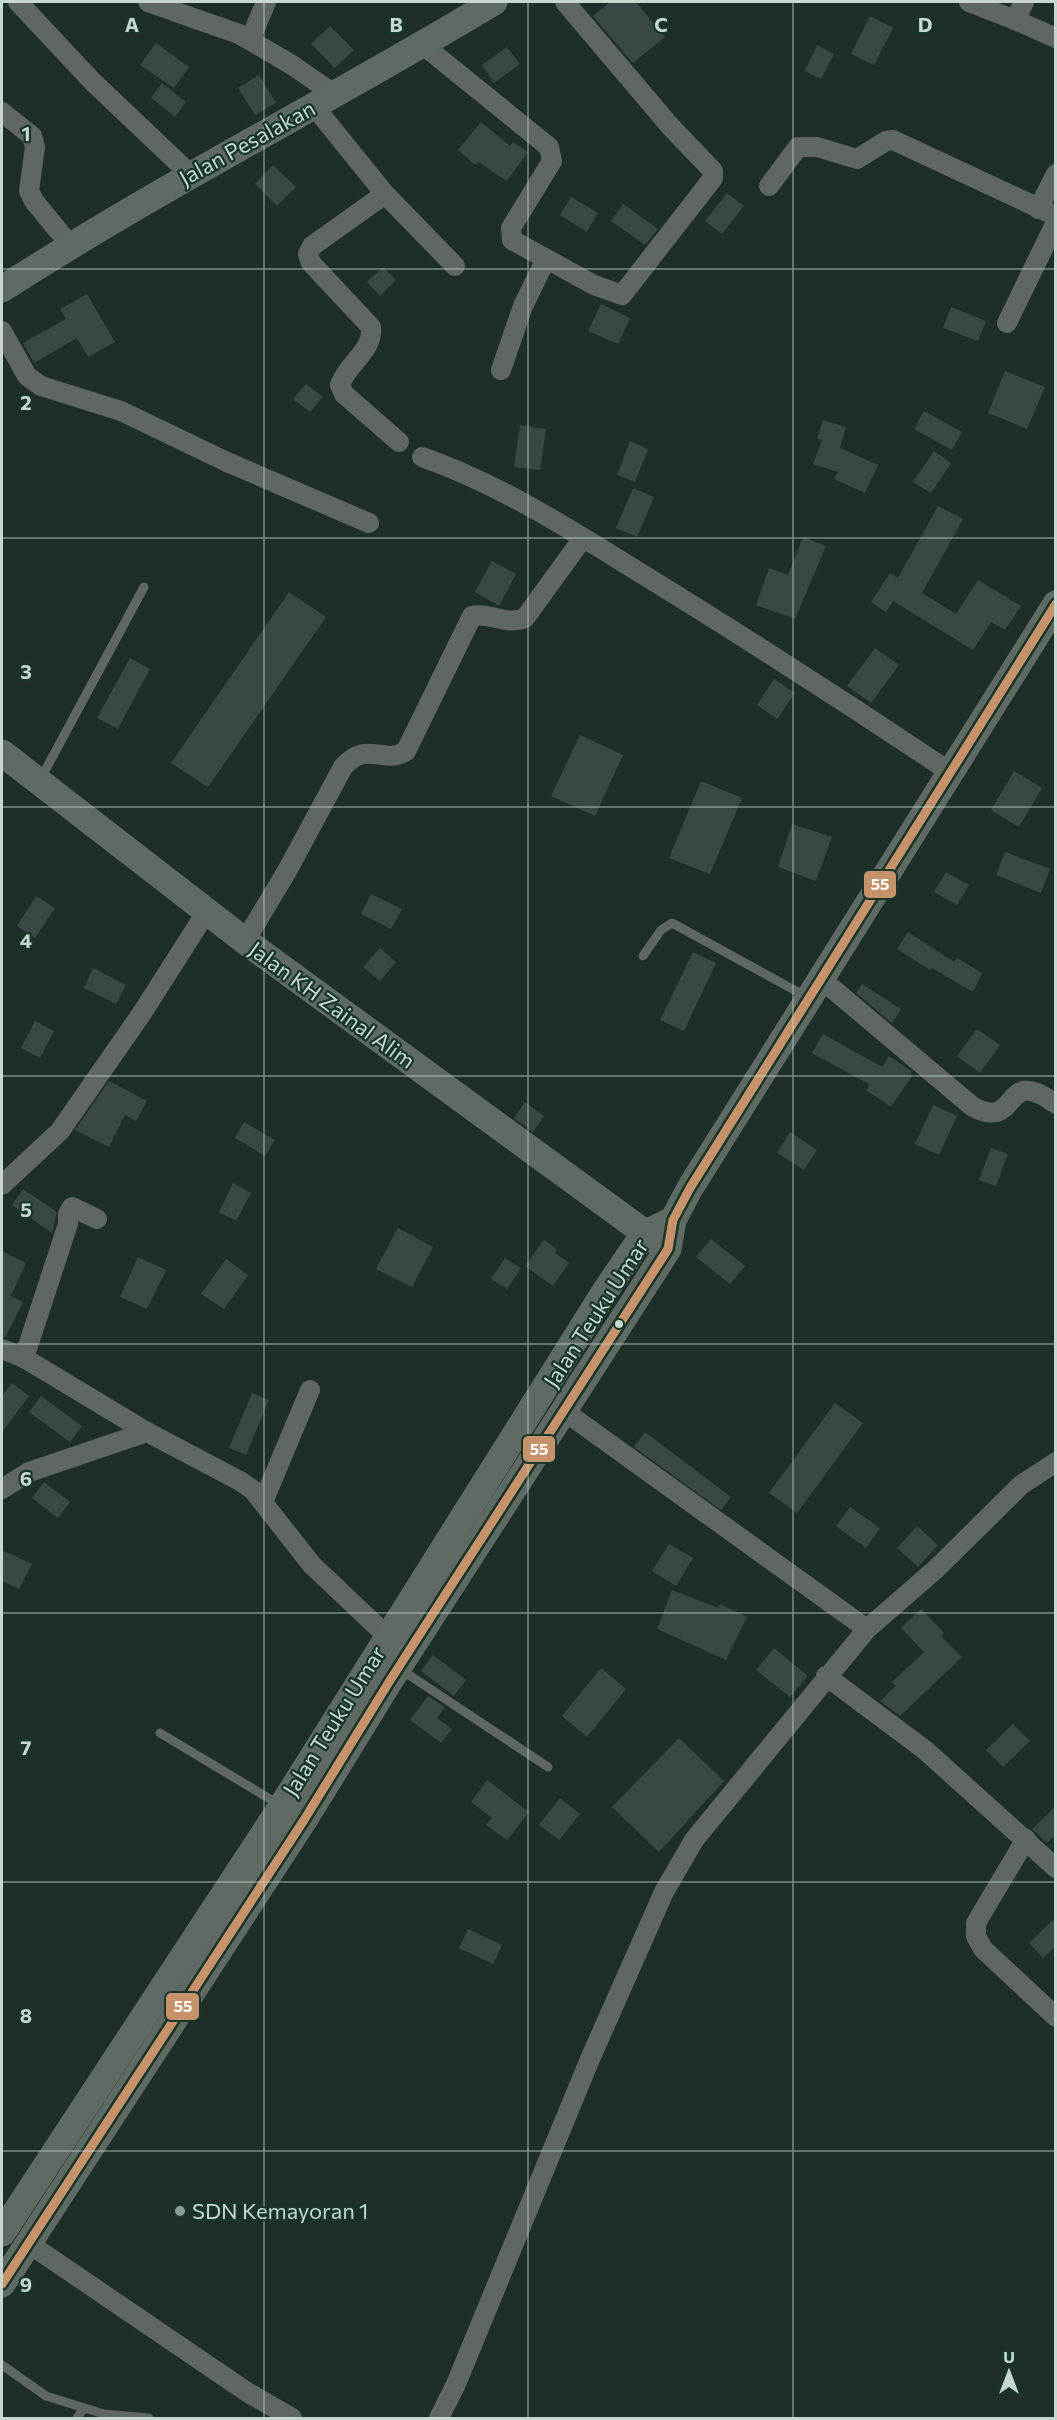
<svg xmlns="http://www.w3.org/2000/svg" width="1057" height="2420" viewBox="0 0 1057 2420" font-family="Commissioner,sans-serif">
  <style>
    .building { fill: #394844 }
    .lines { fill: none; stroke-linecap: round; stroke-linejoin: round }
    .lane { stroke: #5f6663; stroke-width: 9 }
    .street { stroke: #5f6663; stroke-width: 20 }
    .secondary { stroke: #606a64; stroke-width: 27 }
    .bus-1-casing { stroke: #16372a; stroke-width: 14 }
    .bus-1 { stroke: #c7916a; stroke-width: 9 }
    .grid { fill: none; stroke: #c5d7cf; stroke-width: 1.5; stroke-opacity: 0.55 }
    .bus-dot { fill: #c5d7cf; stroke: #16372a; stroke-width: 2 }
    .poi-dot { fill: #8b9c95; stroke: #16372a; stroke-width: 2 }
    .labels { text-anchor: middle; stroke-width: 4.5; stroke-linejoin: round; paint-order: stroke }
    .street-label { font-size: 22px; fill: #c5d7cf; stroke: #16372a }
    .poi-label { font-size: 22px; fill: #c5d7cf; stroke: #16372a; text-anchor: start }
    .grid-label { font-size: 20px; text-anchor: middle; font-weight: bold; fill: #c5d7cf; stroke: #16372a; stroke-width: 4.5; stroke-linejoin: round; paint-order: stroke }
    .line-badge { stroke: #16372a; stroke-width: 2 }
    .badge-label { font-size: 16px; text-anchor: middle; font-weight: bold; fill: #fff }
  </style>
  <rect width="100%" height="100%" fill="#1e2f29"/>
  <!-- building -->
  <g class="building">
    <polygon points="610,2 636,2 665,37 633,63 593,16"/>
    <polygon points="870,16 893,28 874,65 851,54"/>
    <polygon points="330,26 354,50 335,68 311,44"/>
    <polygon points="156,43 189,67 174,88 140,65"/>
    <polygon points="817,45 834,54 821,79 805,71"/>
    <polygon points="507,47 520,64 494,83 482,65"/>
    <polygon points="259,75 276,103 255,115 238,88"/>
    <polygon points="162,83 186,102 175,117 151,98"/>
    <polygon points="481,122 510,146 513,142 528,152 507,181 478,162 475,165 458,150"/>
    <polygon points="273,165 296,187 277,206 255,184"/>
    <polygon points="727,193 744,206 722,234 705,221"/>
    <polygon points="571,197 598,213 587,232 560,215"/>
    <polygon points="623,204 658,229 645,245 611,221"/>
    <polygon points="383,267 396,280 380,296 367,282"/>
    <polygon points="87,294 115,342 88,357 77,338 34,363 23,343 66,319 60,309"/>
    <polygon points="601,304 630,318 618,344 588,331"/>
    <polygon points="951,307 986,321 978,341 943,328"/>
    <polygon points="1005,371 1045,387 1027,429 988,413"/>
    <polygon points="306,384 323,397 310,412 293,399"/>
    <polygon points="924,411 962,432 952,450 914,429"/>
    <polygon points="823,420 846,427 840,448 878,465 865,493 834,479 838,472 813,464 822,440 817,439"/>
    <polygon points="520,425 546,429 540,470 514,467"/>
    <polygon points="630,441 648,449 635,482 617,475"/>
    <polygon points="934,451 951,463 931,493 913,482"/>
    <polygon points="633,488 654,497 637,537 616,528"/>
    <polygon points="938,506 963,519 922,593 956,614 978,580 1021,606 1005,630 991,622 973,650 893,601 886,612 871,602 890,573 898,578"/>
    <polygon points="803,537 826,546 795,619 756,605 769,568 788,575"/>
    <polygon points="492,561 516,574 499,606 475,592"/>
    <polygon points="289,592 326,617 208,787 171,763"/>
    <polygon points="875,648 899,665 871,703 847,686"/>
    <polygon points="130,658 150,669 118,729 97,718"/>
    <polygon points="774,679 795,693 777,719 757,705"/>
    <polygon points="580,735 623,755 595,816 551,796"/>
    <polygon points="1014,771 1042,788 1019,827 991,810"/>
    <polygon points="701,781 742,798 710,874 669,858"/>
    <polygon points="792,824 832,837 816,881 778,867"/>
    <polygon points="1005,852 1050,869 1041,893 996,875"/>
    <polygon points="946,872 969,885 957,905 934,892"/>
    <polygon points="371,894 402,909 391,929 361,914"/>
    <polygon points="36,896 55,908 35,938 17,926"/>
    <polygon points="908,932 954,962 957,958 982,973 973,992 932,968 930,970 897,949"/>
    <polygon points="380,948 396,962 380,981 363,967"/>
    <polygon points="693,952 716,963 684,1031 660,1020"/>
    <polygon points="93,968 126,985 116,1004 84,988"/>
    <polygon points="862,984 901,1009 892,1023 856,993"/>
    <polygon points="35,1021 54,1031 40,1058 21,1048"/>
    <polygon points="977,1029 1000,1045 980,1073 957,1056"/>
    <polygon points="823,1034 882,1067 889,1056 911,1071 911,1077 891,1107 866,1090 870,1085 812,1053"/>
    <polygon points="109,1081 147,1101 136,1121 125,1115 109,1147 75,1130"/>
    <polygon points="525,1102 544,1116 533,1132 514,1118"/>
    <polygon points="933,1105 957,1116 939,1155 915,1144"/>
    <polygon points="244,1122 275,1140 265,1156 235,1138"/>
    <polygon points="790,1132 817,1150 804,1170 777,1153"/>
    <polygon points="991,1148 1008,1154 996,1186 979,1180"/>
    <polygon points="233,1183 251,1193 236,1221 219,1212"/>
    <polygon points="23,1189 57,1212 52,1233 12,1205"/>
    <polygon points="398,1228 433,1247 412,1287 376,1269"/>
    <polygon points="711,1239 745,1266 730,1284 696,1257"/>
    <polygon points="544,1240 557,1249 555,1253 569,1263 553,1286 525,1266"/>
    <polygon points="2,1251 26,1263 11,1296 23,1302 5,1338 2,1337"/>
    <polygon points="138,1257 166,1270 147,1309 120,1297"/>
    <polygon points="505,1258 521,1268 507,1289 491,1279"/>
    <polygon points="226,1259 248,1275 224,1309 201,1294"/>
    <polygon points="12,1383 29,1396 2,1432 2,1396"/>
    <polygon points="252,1393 269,1400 246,1455 229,1448"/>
    <polygon points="41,1396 82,1426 70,1442 29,1412"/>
    <polygon points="835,1403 863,1423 797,1513 769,1493"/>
    <polygon points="645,1432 731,1497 721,1510 634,1447"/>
    <polygon points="44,1482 70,1502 58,1518 32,1498"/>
    <polygon points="850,1507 880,1528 866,1548 836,1526"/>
    <polygon points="917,1526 938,1545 918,1567 897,1548"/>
    <polygon points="669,1544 693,1558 676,1586 652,1571"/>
    <polygon points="2,1550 32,1564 19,1589 2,1581"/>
    <polygon points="672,1590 718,1608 720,1604 747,1617 726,1660 657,1629"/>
    <polygon points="921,1609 944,1633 941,1636 962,1657 900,1716 880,1701 896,1686 892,1682 924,1652 901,1628"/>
    <polygon points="774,1648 808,1676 790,1697 756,1670"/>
    <polygon points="433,1655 466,1680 454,1696 421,1671"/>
    <polygon points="601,1668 626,1689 587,1737 562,1716"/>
    <polygon points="428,1696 445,1707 437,1718 452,1729 441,1743 410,1720"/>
    <polygon points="1013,1724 1030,1741 1003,1767 986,1750"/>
    <polygon points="679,1738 724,1781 659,1852 612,1807"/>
    <polygon points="487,1780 529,1812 507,1840 486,1825 492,1818 471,1802"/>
    <polygon points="560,1798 580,1814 559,1840 539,1825"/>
    <polygon points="1056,1806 1056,1835 1047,1843 1032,1829"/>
    <polygon points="1056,1917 1056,1946 1043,1958 1029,1943"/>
    <polygon points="468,1929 502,1945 493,1964 459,1948"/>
  </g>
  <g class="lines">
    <!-- lane -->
    <g class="lane">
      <polyline points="40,780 144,587"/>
      <polyline points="643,956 661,930 672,923 807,997"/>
      <polyline points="400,1669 548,1767"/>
      <polyline points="160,1733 280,1805"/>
      <polyline points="2,2365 46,2396 104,2414 149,2418"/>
      <polyline points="77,2418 84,2408"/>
    </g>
    <!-- street -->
    <g class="street">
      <polyline points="18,2 93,82 190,174"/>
      <polyline points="148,2 239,34 292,65 334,94"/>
      <polyline points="969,2 1015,20"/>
      <polyline points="1024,2 1015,20 1056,38"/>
      <polyline points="250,40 266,2"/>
      <polyline points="423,45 549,147 552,161 511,228 512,240 594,285 622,295 713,178 713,171 670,126 565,2"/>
      <polyline points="313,105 385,194 455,266"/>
      <polyline points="2,112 32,136 35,147 29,191 34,201 70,245"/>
      <polyline points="769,186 798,147 817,147 857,159 886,141 893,140 1056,216"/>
      <path d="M 385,194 L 312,246 L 308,254 L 311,263 L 371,327 C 374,350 347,364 340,385 L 344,394 L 399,442"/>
      <polyline points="1038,209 1056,174"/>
      <polyline points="1007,323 1056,222"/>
      <polyline points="2,331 27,376 41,386 121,411 227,462 369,523"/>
      <polyline points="501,370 523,306 546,259"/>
      <path d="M 422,457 C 502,485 574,532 647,577 C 749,640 850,705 950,772"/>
      <path d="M 245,941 L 287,871 L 343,767 C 368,739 383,766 406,751 L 472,616 C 490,612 506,626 525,618 L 583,538"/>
      <path d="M 821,979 L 973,1107 C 1022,1132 1000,1063 1056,1104"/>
      <polyline points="2,1185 60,1131 142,1013 207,911"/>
      <polyline points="2,1349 24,1358 147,1432 240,1481 253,1490 312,1565 387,1636"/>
      <polyline points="24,1358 68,1224 68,1214 72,1207 97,1219"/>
      <polyline points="564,1411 867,1629 936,1569 1021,1485 1056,1462"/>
      <polyline points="2,1489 29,1472 147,1432"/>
      <polyline points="263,1502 310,1390"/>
      <polyline points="826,1676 925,1750 1056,1868"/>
      <polyline points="1026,1839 976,1923 976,1936 983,1949 1056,2017"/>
      <polyline points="28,2243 247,2392 292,2418"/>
      <polyline points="439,2418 456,2384 590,2059 664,1892 694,1840 867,1629"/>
    </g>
    <!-- secondary -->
    <g class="secondary">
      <path d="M 2,289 C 162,186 331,100 494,2"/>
      <polyline points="2,753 245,941 660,1244"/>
      <polyline points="2,2233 282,1806 606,1290 644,1234 673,1220"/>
      <polyline points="2,2284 304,1820 389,1682 668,1249 673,1220 690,1188 1056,604"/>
    </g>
    <defs>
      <polyline id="bus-1" points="2,2284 304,1820 389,1682 668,1249 673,1220 690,1188 1056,604"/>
    </defs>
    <!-- bus-1 casing -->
    <use href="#bus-1" class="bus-1-casing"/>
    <!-- bus-1 -->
    <use href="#bus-1" class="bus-1"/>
  </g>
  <!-- grid -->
  <path class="grid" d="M 264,2 L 264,2418M 528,2 L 528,2418M 793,2 L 793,2418M 2,269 L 1056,269M 2,538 L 1056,538M 2,807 L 1056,807M 2,1076 L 1056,1076M 2,1344 L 1056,1344M 2,1613 L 1056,1613M 2,1882 L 1056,1882M 2,2151 L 1056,2151"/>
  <!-- markers -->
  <circle class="bus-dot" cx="619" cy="1324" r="5"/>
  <circle class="poi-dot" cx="180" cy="2211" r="6"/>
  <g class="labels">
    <!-- street labels -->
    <g class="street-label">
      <text transform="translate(247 143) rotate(-29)" y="8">Jalan Pesalakan</text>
      <text transform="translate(332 1005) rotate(36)" y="8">Jalan KH Zainal Alim</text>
      <text transform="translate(596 1313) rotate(-57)" y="8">Jalan Teuku Umar</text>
      <text transform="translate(334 1721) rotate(-58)" y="8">Jalan Teuku Umar</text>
    </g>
    <!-- poi labels -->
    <g class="poi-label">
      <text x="192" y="2219">SDN Kemayoran 1</text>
    </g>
  </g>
  <g class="grid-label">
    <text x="132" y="32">A</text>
    <text x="396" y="32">B</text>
    <text x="661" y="32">C</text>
    <text x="925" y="32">D</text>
    <text x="26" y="141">1</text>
    <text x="26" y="410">2</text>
    <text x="26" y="679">3</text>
    <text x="26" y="948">4</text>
    <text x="26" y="1217">5</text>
    <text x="26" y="1486">6</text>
    <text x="26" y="1755">7</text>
    <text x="26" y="2023">8</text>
    <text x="26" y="2292">9</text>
  </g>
  <g class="line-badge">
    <rect x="863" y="870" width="34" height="29" rx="6" fill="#c7916a"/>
    <rect x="522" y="1435" width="34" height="28" rx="6" fill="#c7916a"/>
    <rect x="165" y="1992" width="35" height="29" rx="6" fill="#c7916a"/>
  </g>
  <g class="badge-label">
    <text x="880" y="890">55</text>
    <text x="539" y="1455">55</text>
    <text x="183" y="2012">55</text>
  </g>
  <!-- border -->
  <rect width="1057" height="2420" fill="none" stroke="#c5d7cf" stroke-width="6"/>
  <!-- north arrow -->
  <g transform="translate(1009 2372)" stroke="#16372a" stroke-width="4.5" paint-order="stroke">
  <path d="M0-4.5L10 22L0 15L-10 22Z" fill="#c5d7cf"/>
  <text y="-9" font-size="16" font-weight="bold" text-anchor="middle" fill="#c5d7cf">U</text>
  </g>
</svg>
